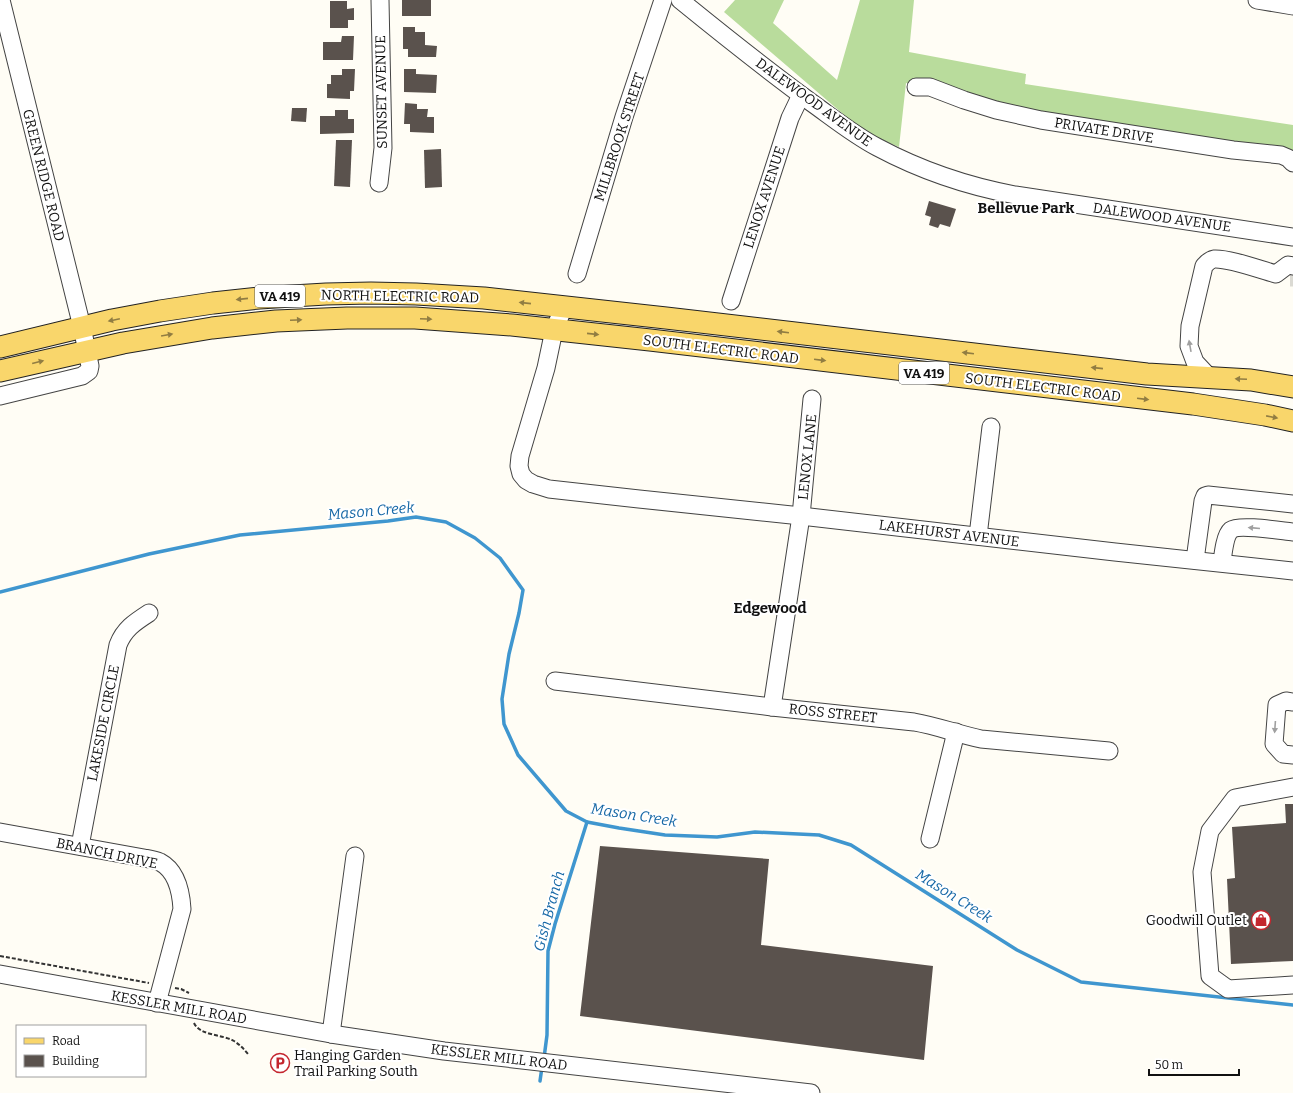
<svg xmlns="http://www.w3.org/2000/svg" width="1293" height="1093" viewBox="0 0 1293 1093" font-family="Bitter,serif">
  <style>
    .forest { fill: #b9dc9c }
    .lines { fill: none; stroke-linecap: round; stroke-linejoin: round }
    .stream { stroke: #3f96cf; stroke-width: 3.5 }
    .building { fill: #5a524d }
    .minor-tunnel { stroke: #dbdad3; stroke-width: 17; stroke-dasharray: 17 8; stroke-linecap: butt }
    .minor-casing { stroke: #444; stroke-width: 19 }
    .major-casing { stroke: #222; stroke-width: 23 }
    .path { stroke: #333; stroke-width: 2; stroke-dasharray: 4 2; stroke-linecap: butt }
    .minor { stroke: #fff; stroke-width: 17 }
    .major { stroke: #f9d66b; stroke-width: 21 }
    .oneway { fill: #917d42 }
    .oneway2 { fill: #a0a0a0 }
    .labels { text-anchor: middle; stroke-width: 4; stroke-linejoin: round; paint-order: stroke }
    .shield { fill: #fff; stroke: #585858; stroke-width: 1 }
    .shield-label { font-size: 13px; font-weight: bold; fill: #111 }
    .street-label { font-size: 14px; fill: #111; stroke: #fff }
    .poi-label { font-size: 14px; fill: #111; stroke: #fff; text-anchor: end }
    .neighbourhood-label { font-size: 15px; font-weight: bold; fill: #111; stroke: #fff }
    .water-label { font-size: 15px; font-style: italic; fill: #1768a6; stroke: #fff }
  </style>
  <rect width="100%" height="100%" fill="#fffdf5"/>
  <!-- forest -->
  <polygon class="forest" points="735,0 784,0 773,23 837,80 860,0 914,0 909,52 1026,74 1025,84 1293,125 1293,156 1082,121 946,90 906,83 899,147 864,132 724,12"/>
  <g class="lines">
    <!-- stream -->
    <g class="stream">
      <polyline points="0,592 149,554 240,535 388,521 416,517 446,522 475,538 500,558 523,590 519,613 509,654 502,699 504,724 518,755 566,811 587,822 619,828 665,835 717,837 755,832 819,835 851,845 1017,950 1081,982 1293,1005"/>
      <polyline points="544,1058 547,1035 548,951 555,924 587,822"/>
      <polyline points="540,1081 542,1067"/>
    </g>
  </g>
  <!-- building -->
  <g class="building">
    <rect x="402" y="0" width="29" height="16"/>
    <polygon points="330,1 347,1 347,9 354,8 354,20 348,20 348,28 330,28"/>
    <polygon points="403,27 415,27 415,32 425,32 425,45 437,46 436,57 408,57 408,49 403,49"/>
    <polygon points="342,36 354,36 353,60 323,60 323,42 341,42"/>
    <polygon points="342,69 355,69 354,91 350,91 350,99 327,98 327,84 331,84 331,75 342,75"/>
    <polygon points="404,69 416,69 416,74 437,75 436,93 404,92"/>
    <polygon points="405,103 417,104 417,109 428,109 427,117 434,117 434,133 410,132 410,124 404,124"/>
    <polygon points="292,108 307,108 306,122 291,121"/>
    <polygon points="335,110 348,110 348,119 354,119 354,133 320,134 320,116 335,116"/>
    <polygon points="336,140 352,140 350,187 334,186"/>
    <polygon points="441,149 442,187 425,188 424,150"/>
    <polygon points="929,201 956,209 950,227 940,224 938,228 929,225 931,217 925,215"/>
    <polygon points="1285,804 1293,804 1293,961 1231,964 1227,879 1235,878 1232,827 1286,823"/>
    <polygon points="600,846 769,859 761,945 933,966 924,1060 580,1016"/>
  </g>
  <g class="lines">
    <!-- minor-tunnel -->
    <polyline class="minor-tunnel" points="1290,278 1293,278"/>
    <defs>
      <g id="minor">
        <path d="M 680,0 C 723,35 767,70 812,103 C 833,118 854,135 877,147 C 920,170 967,186 1015,195 L 1293,237"/>
        <polyline points="1257,0 1293,6"/>
        <polyline points="916,87 930,87 964,100 996,110 1041,120 1233,150 1281,155 1288,158 1293,163"/>
        <polyline points="379,183 383,148 380,0"/>
        <polyline points="577,274 624,117 663,0"/>
        <polyline points="731,301 790,118 801,95"/>
        <polyline points="564,307 554,330 546,368 520,456 519,466 521,474 526,480 533,484 549,489 639,499 801,516 1115,552 1293,571"/>
        <path d="M 1210,378 L 1195,362 L 1189,346 L 1190,326 L 1204,266 C 1207,263 1209,260 1214,259 C 1229,258 1261,270 1276,274 L 1288,265 L 1293,266"/>
        <polyline points="0,396 82,376 89,371 90,366 82,327 1,0"/>
        <polyline points="978,536 991,427"/>
        <polyline points="1195,560 1203,501 1205,496 1208,495 1293,504"/>
        <path d="M 1222,562 C 1223,554 1225,535 1231,530 C 1239,524 1282,531 1293,532"/>
        <path d="M 555,681 L 772,707 L 914,722 C 937,726 958,734 981,739 L 1109,751"/>
        <polyline points="1293,702 1286,701 1277,705 1274,744 1283,754 1293,755"/>
        <polyline points="772,707 801,516 812,399"/>
        <polyline points="1293,787 1235,798 1210,831 1202,872 1210,976 1228,989 1293,985"/>
        <path d="M 0,832 L 144,858 C 149,859 155,860 160,862 C 177,871 181,892 182,909 L 157,1003"/>
        <polyline points="930,839 956,732"/>
        <path d="M 80,846 L 118,645 C 124,629 135,622 149,613"/>
        <polyline points="0,974 331,1034 444,1051 811,1093"/>
        <polyline points="331,1034 355,856"/>
      </g>
      <g id="major">
        <polyline points="0,347 112,320 160,311 213,303 259,298 326,294 371,293 416,294 484,298 666,318 1147,374 1251,380 1293,387"/>
        <polyline points="0,371 123,343 212,328 276,321 347,318 415,318 512,325 650,340 1193,404 1265,415 1293,421"/>
      </g>
    </defs>
    <!-- minor casing -->
    <use href="#minor" class="minor-casing"/>
    <!-- major casing -->
    <use href="#major" class="major-casing"/>
    <!-- path -->
    <g class="path">
      <polyline points="0,956 149,983"/>
      <polyline points="175,988 181,989 189,993"/>
      <path d="M 194,1023 C 200,1036 222,1034 234,1041 C 240,1045 244,1049 248,1054"/>
    </g>
    <!-- minor -->
    <use href="#minor" class="minor"/>
    <!-- major -->
    <use href="#major" class="major"/>
  </g>
  <!-- one-way arrows -->
  <defs><path id="oneway-solid" d="M-6-.8H1V-3.2L6.5 0L1 3.2V.8H-6Z"/></defs>
  <g class="oneway">
    <use href="#oneway-solid" transform="translate(242 299) rotate(174)"/>
    <use href="#oneway-solid" transform="translate(525 303) rotate(-174)"/>
    <use href="#oneway-solid" transform="translate(426 319) rotate(3)"/>
    <use href="#oneway-solid" transform="translate(114 320) rotate(168)"/>
    <use href="#oneway-solid" transform="translate(296 320) rotate(-3)"/>
    <use href="#oneway-solid" transform="translate(783 332) rotate(-173)"/>
    <use href="#oneway-solid" transform="translate(593 334) rotate(6)"/>
    <use href="#oneway-solid" transform="translate(167 335) rotate(-10)"/>
    <use href="#oneway-solid" transform="translate(968 353) rotate(-173)"/>
    <use href="#oneway-solid" transform="translate(820 360) rotate(7)"/>
    <use href="#oneway-solid" transform="translate(38 362) rotate(-14)"/>
    <use href="#oneway-solid" transform="translate(1097 368) rotate(-174)"/>
    <use href="#oneway-solid" transform="translate(1241 379) rotate(-177)"/>
    <use href="#oneway-solid" transform="translate(1143 399) rotate(7)"/>
    <use href="#oneway-solid" transform="translate(1272 417) rotate(11)"/>
  </g>
  <g class="oneway2">
    <use href="#oneway-solid" transform="translate(1190 346) rotate(-100)"/>
    <use href="#oneway-solid" transform="translate(1254 528) rotate(-175)"/>
    <use href="#oneway-solid" transform="translate(1275 727) rotate(94)"/>
  </g>
  <!-- icons -->
  <defs>
    <symbol id="shop-ring" viewBox="-11 -11 22 22"><circle r="9.5" fill="#fff" stroke="#c4262e" stroke-width="1.5"/><path d="M-5-2.5h2.3a2.7 3.5 0 0 1 5.4 0H5L5.5 6h-11ZM-1.5-2.5h3a1.5 2.3 0 0 0-3 0Z" fill="#c4262e"/></symbol>
    <symbol id="parking-ring" viewBox="-11 -11 22 22"><circle r="9.5" fill="#fff" stroke="#c4262e" stroke-width="1.5"/><path d="M-3.5-5.5H1a3.5 3.5 0 0 1 0 7H-1V5.5H-3.5ZM-1-3.4V-.6H.8a1.4 1.4 0 0 0 0-2.8Z" fill="#c4262e"/></symbol>
  </defs>
  <g fill-rule="evenodd">
    <use href="#shop-ring" x="1250" y="909" width="22" height="22"/>
    <use href="#parking-ring" x="269" y="1052" width="22" height="22"/>
  </g>
  <g class="labels">
    <!-- shield labels -->
    <g class="shield">
      <rect x="255" y="285" width="50" height="22" rx="3"/>
      <rect x="899" y="362" width="50" height="22" rx="3"/>
    </g>
    <g class="shield-label">
      <text x="280" y="301">VA 419</text>
      <text x="924" y="378">VA 419</text>
    </g>
    <!-- street labels -->
    <g class="street-label">
      <text transform="translate(381 92) rotate(-91)" y="5">SUNSET AVENUE</text>
      <text transform="translate(814 102) rotate(36)" y="5">DALEWOOD AVENUE</text>
      <text transform="translate(1104 130) rotate(9)" y="5">PRIVATE DRIVE</text>
      <text transform="translate(619 137) rotate(-72)" y="5">MILLBROOK STREET</text>
      <text transform="translate(44 175) rotate(76)" y="5">GREEN RIDGE ROAD</text>
      <text transform="translate(764 197) rotate(-72)" y="5">LENOX AVENUE</text>
      <text transform="translate(1162 217) rotate(8)" y="5">DALEWOOD AVENUE</text>
      <text transform="translate(400 296) rotate(1)" y="5">NORTH ELECTRIC ROAD</text>
      <text transform="translate(721 349) rotate(7)" y="5">SOUTH ELECTRIC ROAD</text>
      <text transform="translate(1043 387) rotate(7)" y="5">SOUTH ELECTRIC ROAD</text>
      <text transform="translate(807 457) rotate(-84)" y="5">LENOX LANE</text>
      <text transform="translate(949 533) rotate(7)" y="5">LAKEHURST AVENUE</text>
      <text transform="translate(833 713) rotate(6)" y="5">ROSS STREET</text>
      <text transform="translate(103 723) rotate(-79)" y="5">LAKESIDE CIRCLE</text>
      <text transform="translate(107 853) rotate(12)" y="5">BRANCH DRIVE</text>
      <text transform="translate(179 1007) rotate(10)" y="5">KESSLER MILL ROAD</text>
      <text transform="translate(499 1057) rotate(7)" y="5">KESSLER MILL ROAD</text>
    </g>
    <!-- poi labels -->
    <g class="poi-label">
      <text x="1247" y="925">Goodwill Outlet</text>
      <text x="294" y="1060" text-anchor="start">Hanging Garden<tspan x="294" dy="16">Trail Parking South</tspan></text>
    </g>
    <!-- neighbourhood labels -->
    <g class="neighbourhood-label">
      <text x="1026" y="213">Bellevue Park</text>
      <text x="770" y="613">Edgewood</text>
    </g>
    <!-- water labels -->
    <g class="water-label">
      <text transform="translate(371 511) rotate(-5)" y="5">Mason Creek</text>
      <text transform="translate(634 815) rotate(9)" y="5">Mason Creek</text>
      <text transform="translate(954 896) rotate(32)" y="5">Mason Creek</text>
      <text transform="translate(549 911) rotate(-75)" y="5">Gish Branch</text>
    </g>
  </g>
  <!-- legend -->
  <rect x="16" y="1025" width="130" height="52" fill="#ffffff" stroke="#a0a0a0"/>
  <rect x="24" y="1038" width="20" height="6" fill="#f9d66b" stroke="#a0a0a0"/>
  <text x="52" y="1045" font-size="12" fill="#111111">Road</text>
  <rect x="24" y="1055" width="20" height="12" fill="#5a524d" stroke="#a0a0a0"/>
  <text x="52" y="1065" font-size="12" fill="#111111">Building</text>
  <!-- scale -->
  <path d="M1149 1069v6h90v-6" fill="none" stroke="#111111" stroke-width="2"/>
  <text x="1155" y="1069" font-size="12" fill="#111111" stroke="#ffffff" stroke-width="3" paint-order="stroke">50 m</text>
</svg>
